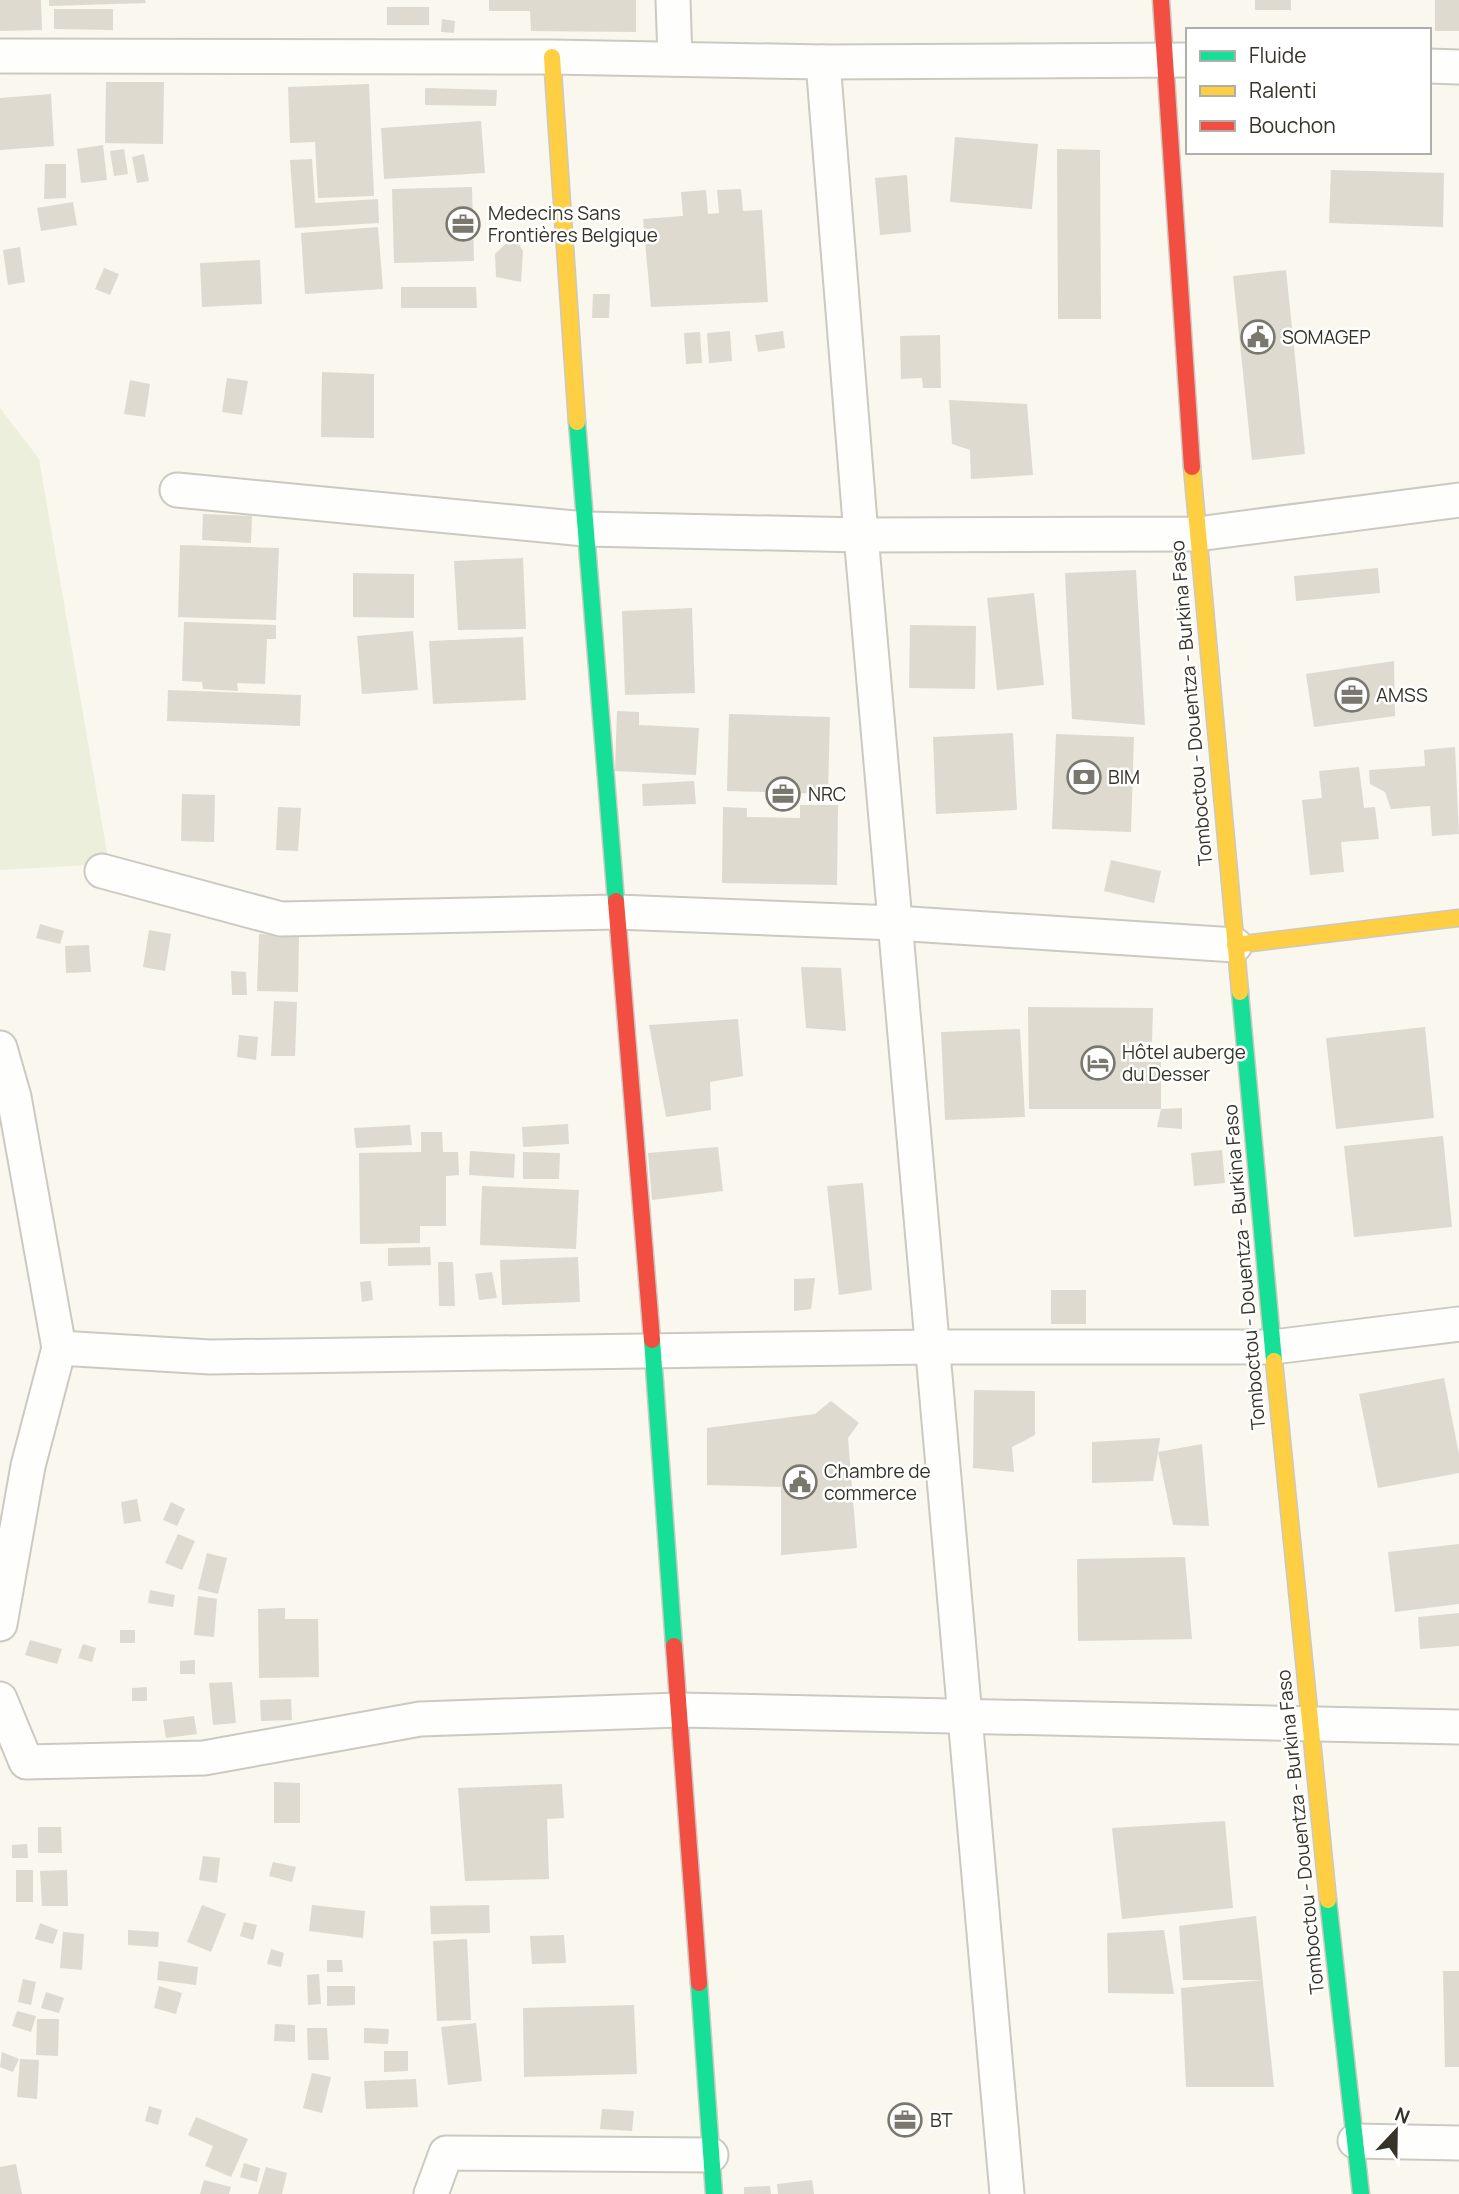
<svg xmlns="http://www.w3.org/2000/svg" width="1459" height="2194" viewBox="0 0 1459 2194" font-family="Manrope,sans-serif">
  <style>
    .green { fill: #ecefdb }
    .building { fill: #dedacf }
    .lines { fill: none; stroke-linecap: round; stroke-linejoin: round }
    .street-casing { stroke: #ccc9c0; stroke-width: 37 }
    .fast-casing { stroke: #ccc9c0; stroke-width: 19 }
    .slow-casing { stroke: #ccc9c0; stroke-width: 19 }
    .jam-casing { stroke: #ccc9c0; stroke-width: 19 }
    .street { stroke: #fefefc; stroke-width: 33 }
    .fast { stroke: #16e098; stroke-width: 16 }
    .slow { stroke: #ffcf43; stroke-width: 16 }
    .jam { stroke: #f24e42; stroke-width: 16 }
    .labels { text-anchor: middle; stroke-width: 5; stroke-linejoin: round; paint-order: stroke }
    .poi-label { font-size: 19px; fill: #363429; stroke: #fff; text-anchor: start }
    .street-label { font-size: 19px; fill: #363429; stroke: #fff }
  </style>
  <rect width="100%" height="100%" fill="#f9f7ee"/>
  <!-- green -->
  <polygon class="green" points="0,408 39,459 109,864 0,870"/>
  <!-- building -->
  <g class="building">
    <polygon points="0,0 41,0 42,30 0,31"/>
    <polygon points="49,0 145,0 146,3 49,6"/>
    <polygon points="489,0 636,0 636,32 531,31 530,11 489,11"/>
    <rect x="1255" y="0" width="36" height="10"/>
    <rect x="1435" y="0" width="24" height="31"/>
    <rect x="387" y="7" width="42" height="18"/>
    <polygon points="54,9 113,9 113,30 54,29"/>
    <polygon points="442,19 455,21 454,33 441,32"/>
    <polygon points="106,82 164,82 163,144 105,143"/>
    <polygon points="369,84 374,196 318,198 315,142 290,143 288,87"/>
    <polygon points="425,88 497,90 496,106 425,105"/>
    <polygon points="51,94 54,146 0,150 0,98"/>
    <polygon points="481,121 485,173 384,179 381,128"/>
    <polygon points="955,137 1038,144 1032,209 950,202"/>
    <polygon points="103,145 107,180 81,183 77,149"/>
    <polygon points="124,149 128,174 114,176 110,151"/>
    <polygon points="1057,149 1100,150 1101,319 1058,319"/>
    <polygon points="144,154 149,181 137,183 132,157"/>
    <polygon points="312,159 315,203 378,199 379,223 295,228 290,160"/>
    <polygon points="45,164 66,164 66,198 44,199"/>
    <polygon points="1331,170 1444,173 1443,227 1329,223"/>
    <polygon points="907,175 911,232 880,235 875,178"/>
    <polygon points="472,187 474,261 394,263 392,189"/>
    <polygon points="741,189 743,211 762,210 768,302 651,307 643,219 683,216 681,192 706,190 708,214 719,213 717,190"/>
    <polygon points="73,202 77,225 41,231 37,208"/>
    <polygon points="378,227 383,289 305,294 301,233"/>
    <polygon points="514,236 523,251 521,282 496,277 495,254"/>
    <polygon points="20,247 25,282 8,285 3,250"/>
    <polygon points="260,260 262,304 202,307 200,263"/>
    <polygon points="104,268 119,274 110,295 95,289"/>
    <polygon points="1286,270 1305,454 1252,460 1233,276"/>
    <polygon points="401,287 476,287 477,308 401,308"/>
    <polygon points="593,294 610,294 609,318 592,318"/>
    <polygon points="730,331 732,361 709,363 707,333"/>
    <polygon points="783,331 785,348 758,352 755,335"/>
    <polygon points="700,332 702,363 686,364 684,333"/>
    <polygon points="940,335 941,388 923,388 922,378 901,379 900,336"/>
    <polygon points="322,372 374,374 374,438 321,437"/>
    <polygon points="227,378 248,381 242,415 222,412"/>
    <polygon points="130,380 150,384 145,417 124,414"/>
    <polygon points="949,400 1027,404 1033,475 971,479 970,450 952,444"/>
    <polygon points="203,514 252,516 251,543 202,540"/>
    <polygon points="180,545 279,548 276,620 178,617"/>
    <polygon points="523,558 526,629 458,630 454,561"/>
    <polygon points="1378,568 1380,593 1296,601 1294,576"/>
    <polygon points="1136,570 1145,725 1072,719 1065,573"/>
    <polygon points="353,573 414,574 414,618 353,617"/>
    <polygon points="1034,593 1044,685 997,690 987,598"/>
    <polygon points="692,608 695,693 625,695 622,611"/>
    <polygon points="184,622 276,625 276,639 267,639 265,684 237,683 238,691 203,689 202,682 182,681"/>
    <polygon points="910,625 976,626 975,689 909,688"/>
    <polygon points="413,631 418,690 362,694 357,636"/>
    <polygon points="523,637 526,700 433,704 429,641"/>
    <polygon points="1394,661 1395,716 1314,727 1306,674"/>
    <polygon points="168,690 301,695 300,726 167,721"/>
    <polygon points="617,711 639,712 639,725 699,728 696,775 615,771"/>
    <polygon points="729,714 830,717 828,794 727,791"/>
    <polygon points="1013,733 1017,810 936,814 933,737"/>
    <polygon points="1056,734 1134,737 1131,832 1052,829"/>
    <polygon points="1455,747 1459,834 1432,836 1430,806 1391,809 1385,792 1370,784 1369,770 1425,766 1424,750"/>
    <polygon points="1359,767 1364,808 1375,807 1379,839 1341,842 1344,872 1310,875 1302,800 1322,798 1319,771"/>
    <polygon points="694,781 696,804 643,806 642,784"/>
    <polygon points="182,794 215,795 214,842 181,841"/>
    <polygon points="800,805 838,805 837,885 722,883 723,807 747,808 747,817 800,818"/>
    <polygon points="278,807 301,808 298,851 276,850"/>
    <polygon points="1111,860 1161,871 1154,903 1104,891"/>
    <polygon points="40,924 64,931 60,944 36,938"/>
    <polygon points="149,930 171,934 165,971 143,967"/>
    <polygon points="259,934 299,936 298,992 257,991"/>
    <polygon points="89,945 91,972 66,973 65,946"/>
    <polygon points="801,967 841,968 846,1031 806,1028"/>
    <polygon points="231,971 246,972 247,995 232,995"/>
    <polygon points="274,1001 297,1002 295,1056 271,1056"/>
    <polygon points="1028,1007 1153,1008 1152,1042 1129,1042 1129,1062 1161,1062 1161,1109 1029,1109"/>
    <polygon points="738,1019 743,1076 710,1082 711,1110 666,1117 649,1025"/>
    <polygon points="1425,1027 1434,1118 1336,1129 1326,1038"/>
    <polygon points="1020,1029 1025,1117 945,1120 941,1032"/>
    <polygon points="239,1035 258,1037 256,1060 237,1057"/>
    <polygon points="1182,1108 1182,1129 1157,1127 1161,1109"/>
    <polygon points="568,1124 569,1144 523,1147 522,1127"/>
    <polygon points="410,1125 412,1145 356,1148 354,1128"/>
    <polygon points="421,1132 442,1132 443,1152 458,1152 459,1175 446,1176 446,1226 420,1226 420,1243 360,1244 359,1153 421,1152"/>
    <polygon points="1443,1136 1452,1227 1354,1237 1344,1146"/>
    <polygon points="718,1147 723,1191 652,1200 648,1153"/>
    <polygon points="1222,1150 1225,1183 1194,1186 1191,1153"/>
    <polygon points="470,1151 515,1154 514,1178 469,1175"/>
    <polygon points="523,1152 560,1153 559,1179 523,1179"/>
    <polygon points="863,1183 872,1290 839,1295 827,1186"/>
    <polygon points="482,1186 579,1190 576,1249 480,1245"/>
    <polygon points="430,1247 431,1265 388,1266 388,1248"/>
    <polygon points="578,1257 580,1302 502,1305 500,1260"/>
    <polygon points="438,1262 453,1262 455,1306 439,1306"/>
    <polygon points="492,1272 497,1298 479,1300 475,1274"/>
    <polygon points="815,1278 811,1309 794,1311 794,1279"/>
    <polygon points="371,1281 373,1300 362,1302 360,1282"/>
    <rect x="1051" y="1290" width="35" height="34"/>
    <polygon points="1444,1378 1459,1454 1459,1473 1378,1488 1359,1394"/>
    <polygon points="974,1390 1035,1391 1035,1435 1012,1447 1014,1472 973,1468"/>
    <polygon points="831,1401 859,1423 848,1438 857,1548 781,1555 781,1487 707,1485 707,1428 815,1414"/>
    <polygon points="1160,1438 1158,1452 1202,1444 1209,1526 1173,1525 1158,1452 1153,1481 1092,1483 1092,1442"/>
    <polygon points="137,1499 141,1521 124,1524 121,1502"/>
    <polygon points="171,1502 185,1509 177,1526 163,1520"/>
    <polygon points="178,1534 195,1541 182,1570 165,1563"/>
    <polygon points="1459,1544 1459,1604 1395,1612 1388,1552"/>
    <polygon points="207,1553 227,1558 218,1594 198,1589"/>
    <polygon points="1185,1557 1192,1639 1078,1641 1077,1559"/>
    <polygon points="150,1590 175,1595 173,1607 148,1603"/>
    <polygon points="198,1596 217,1599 214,1637 194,1635"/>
    <polygon points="285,1608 285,1619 318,1619 319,1677 259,1678 258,1609"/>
    <polygon points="1459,1613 1459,1646 1420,1649 1418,1617"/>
    <rect x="120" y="1630" width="15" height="13"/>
    <polygon points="30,1640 62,1649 57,1664 25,1655"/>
    <polygon points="83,1644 96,1648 92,1662 78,1658"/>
    <polygon points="195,1660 195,1674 180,1674 180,1661"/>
    <polygon points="232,1682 236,1723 213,1725 209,1683"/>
    <polygon points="147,1687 147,1701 132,1701 132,1688"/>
    <polygon points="291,1699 292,1720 261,1721 260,1700"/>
    <polygon points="194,1716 197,1734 166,1738 163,1720"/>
    <polygon points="274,1782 300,1783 300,1823 274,1823"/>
    <polygon points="562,1784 564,1818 547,1819 549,1879 465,1881 458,1788"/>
    <polygon points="1225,1821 1233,1908 1122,1919 1112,1828"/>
    <polygon points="38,1827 61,1827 62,1853 38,1853"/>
    <polygon points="27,1844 28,1858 12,1858 12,1845"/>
    <polygon points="203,1856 220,1858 217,1883 199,1880"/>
    <polygon points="273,1862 296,1867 292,1882 269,1876"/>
    <rect x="16" y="1870" width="17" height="32"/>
    <polygon points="67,1870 68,1906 42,1906 40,1871"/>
    <polygon points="202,1905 226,1914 211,1952 187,1942"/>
    <polygon points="312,1905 365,1911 363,1938 309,1931"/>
    <polygon points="489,1905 490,1933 431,1934 430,1906"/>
    <polygon points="1256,1916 1274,2087 1186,2087 1181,1988 1262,1980 1183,1980 1179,1926"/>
    <polygon points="244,1922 257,1925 253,1940 240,1936"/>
    <polygon points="40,1923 58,1930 53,1944 35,1939"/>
    <polygon points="128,1930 159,1932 158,1947 128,1945"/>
    <polygon points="1164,1930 1174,1994 1108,1993 1107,1933"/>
    <polygon points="63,1932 84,1934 82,1970 60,1968"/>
    <polygon points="564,1935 566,1963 532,1964 530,1936"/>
    <polygon points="467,1939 471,2020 437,2021 433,1941"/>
    <polygon points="271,1949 284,1953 281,1967 267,1964"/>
    <polygon points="327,1960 342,1960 343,1972 327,1972"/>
    <polygon points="159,1961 198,1967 196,1985 157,1980"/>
    <polygon points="1443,1971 1459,1971 1459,2067 1445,2067"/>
    <polygon points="319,1974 321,2004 308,2005 307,1975"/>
    <polygon points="23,1979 36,1982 31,2005 18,2002"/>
    <polygon points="159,1986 182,1993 176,2014 154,2008"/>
    <polygon points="327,1986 355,1986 355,2005 327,2006"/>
    <polygon points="46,1992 64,1998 59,2013 41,2008"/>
    <polygon points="634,2005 637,2074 524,2077 523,2008"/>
    <polygon points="17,2011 36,2016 31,2032 12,2026"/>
    <polygon points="37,2019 59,2019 58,2056 36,2055"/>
    <polygon points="476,2023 482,2081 448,2085 441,2027"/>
    <polygon points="275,2024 295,2025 295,2042 274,2041"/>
    <polygon points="307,2028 327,2028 329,2060 308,2060"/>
    <polygon points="364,2028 389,2029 388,2044 364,2043"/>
    <polygon points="384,2051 408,2051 408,2071 384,2072"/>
    <polygon points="2,2052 19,2059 13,2072 0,2067"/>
    <polygon points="20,2059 39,2060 37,2099 17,2097"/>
    <polygon points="312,2073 331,2077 322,2113 303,2108"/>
    <polygon points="416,2079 418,2107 366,2109 364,2081"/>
    <polygon points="149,2106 162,2110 158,2125 145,2121"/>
    <polygon points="602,2109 634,2111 632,2131 600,2129"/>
    <polygon points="196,2117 248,2139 231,2177 205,2166 213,2146 188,2135"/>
    <polygon points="244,2163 260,2168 257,2182 240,2177"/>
    <polygon points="16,2164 22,2194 0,2194 0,2167"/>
    <polygon points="266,2167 287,2173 282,2194 258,2194"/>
    <polygon points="204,2180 231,2187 229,2194 200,2194"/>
    <polygon points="812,2180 814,2194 778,2194 777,2184"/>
    <polygon points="770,2186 771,2194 744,2194 744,2187"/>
  </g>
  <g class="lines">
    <defs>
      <g id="street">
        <polyline points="673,0 675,59"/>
        <polyline points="0,56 552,57 823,62 1188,60"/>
        <polyline points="823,62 861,535 1007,2194"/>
        <polyline points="1429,66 1459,67"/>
        <polyline points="177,490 585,529 861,535 1197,534 1459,500"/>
        <polyline points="102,871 281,919 617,912 895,923 1235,945"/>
        <polyline points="0,1048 14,1097 59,1348 28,1466 0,1624"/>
        <polyline points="59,1348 210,1357 933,1347 1273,1347 1459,1324"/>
        <polyline points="0,1699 26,1762 204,1758 420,1719 679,1710 1459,1727"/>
        <polyline points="1355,2141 1459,2143"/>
        <polyline points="431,2194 446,2153 711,2155"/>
      </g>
      <g id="fast">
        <polyline points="577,422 616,901"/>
        <polyline points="1240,992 1274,1361"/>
        <polyline points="652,1340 674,1646"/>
        <polyline points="1328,1900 1361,2194"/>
        <polyline points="699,1983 714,2194"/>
      </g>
      <g id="slow">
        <polyline points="552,57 577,422"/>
        <polyline points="1192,467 1240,992"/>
        <polyline points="1235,945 1459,918"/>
        <polyline points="1274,1361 1328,1900"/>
      </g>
      <g id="jam">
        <polyline points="1161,0 1192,467"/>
        <polyline points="616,901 652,1340"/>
        <polyline points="674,1646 699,1983"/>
      </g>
    </defs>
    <!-- street casing -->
    <use href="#street" class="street-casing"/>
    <!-- fast casing -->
    <use href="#fast" class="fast-casing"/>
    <!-- slow casing -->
    <use href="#slow" class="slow-casing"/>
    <!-- jam casing -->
    <use href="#jam" class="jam-casing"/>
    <!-- street -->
    <use href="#street" class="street"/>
    <!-- fast -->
    <use href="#fast" class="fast"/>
    <!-- slow -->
    <use href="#slow" class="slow"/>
    <!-- jam -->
    <use href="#jam" class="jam"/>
  </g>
  <!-- icons -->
  <defs>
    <symbol id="office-ring" viewBox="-11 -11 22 22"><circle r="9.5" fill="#fff" stroke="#7a786e" stroke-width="1.5"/><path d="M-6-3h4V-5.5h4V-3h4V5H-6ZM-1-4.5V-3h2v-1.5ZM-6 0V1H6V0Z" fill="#7a786e"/></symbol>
    <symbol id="civic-ring" viewBox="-11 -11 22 22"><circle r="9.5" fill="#fff" stroke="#7a786e" stroke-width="1.5"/><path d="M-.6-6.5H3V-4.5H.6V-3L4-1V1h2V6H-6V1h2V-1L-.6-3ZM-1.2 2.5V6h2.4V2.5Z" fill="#7a786e"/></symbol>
    <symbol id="bank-ring" viewBox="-11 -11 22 22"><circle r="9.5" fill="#fff" stroke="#7a786e" stroke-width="1.5"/><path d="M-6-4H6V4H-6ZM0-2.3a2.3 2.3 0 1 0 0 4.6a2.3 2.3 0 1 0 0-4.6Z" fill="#7a786e"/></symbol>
    <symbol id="hotel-ring" viewBox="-11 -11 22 22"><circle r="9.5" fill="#fff" stroke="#7a786e" stroke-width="1.5"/><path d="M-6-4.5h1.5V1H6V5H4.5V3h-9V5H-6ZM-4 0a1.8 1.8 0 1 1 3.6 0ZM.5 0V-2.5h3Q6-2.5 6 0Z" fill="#7a786e"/></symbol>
  </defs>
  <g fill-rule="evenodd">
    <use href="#office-ring" x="444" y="205" width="38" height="38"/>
    <use href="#civic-ring" x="1239" y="318" width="38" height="38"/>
    <use href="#office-ring" x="1333" y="676" width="38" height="38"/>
    <use href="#bank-ring" x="1065" y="758" width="38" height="38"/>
    <use href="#office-ring" x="764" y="775" width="38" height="38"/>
    <use href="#hotel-ring" x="1079" y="1044" width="38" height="38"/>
    <use href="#civic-ring" x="781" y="1463" width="38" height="38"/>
    <use href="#office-ring" x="886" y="2101" width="38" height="38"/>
  </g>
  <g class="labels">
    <!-- poi labels -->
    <g class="poi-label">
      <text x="488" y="220">Medecins Sans<tspan x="488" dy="22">Frontières Belgique</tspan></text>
      <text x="1282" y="344">SOMAGEP</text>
      <text x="1376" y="702">AMSS</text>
      <text x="1108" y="784">BIM</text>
      <text x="808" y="801">NRC</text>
      <text x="1122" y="1059">Hôtel auberge<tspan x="1122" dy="22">du Desser</tspan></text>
      <text x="824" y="1478">Chambre de<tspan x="824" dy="22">commerce</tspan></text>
      <text x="930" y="2127">BT</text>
    </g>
    <!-- street labels -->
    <g class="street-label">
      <text transform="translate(1191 703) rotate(-95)" y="7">Tomboctou - Douentza - Burkina Faso</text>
      <text transform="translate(1244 1267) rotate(-95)" y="7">Tomboctou - Douentza - Burkina Faso</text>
      <text transform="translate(1300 1832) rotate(-96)" y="7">Tomboctou - Douentza - Burkina Faso</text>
    </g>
  </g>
  <!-- legend -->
  <rect x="1186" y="28" width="245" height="126" fill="#ffffff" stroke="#afaea9" stroke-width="2"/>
  <rect x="1200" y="51" width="35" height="10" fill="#16e098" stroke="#afaea9" stroke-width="2"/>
  <text x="1249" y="63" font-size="21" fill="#363429">Fluide</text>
  <rect x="1200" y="86" width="35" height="10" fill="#ffcf43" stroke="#afaea9" stroke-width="2"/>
  <text x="1249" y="98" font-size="21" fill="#363429">Ralenti</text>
  <rect x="1200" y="121" width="35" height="10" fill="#f24e42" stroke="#afaea9" stroke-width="2"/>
  <text x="1249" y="133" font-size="21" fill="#363429">Bouchon</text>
  <!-- north arrow -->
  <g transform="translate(1396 2131) rotate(22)" stroke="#ffffff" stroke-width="5" paint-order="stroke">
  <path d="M0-5L12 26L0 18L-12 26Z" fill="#363429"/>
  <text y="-10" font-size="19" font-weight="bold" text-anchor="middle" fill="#363429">N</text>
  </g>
</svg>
